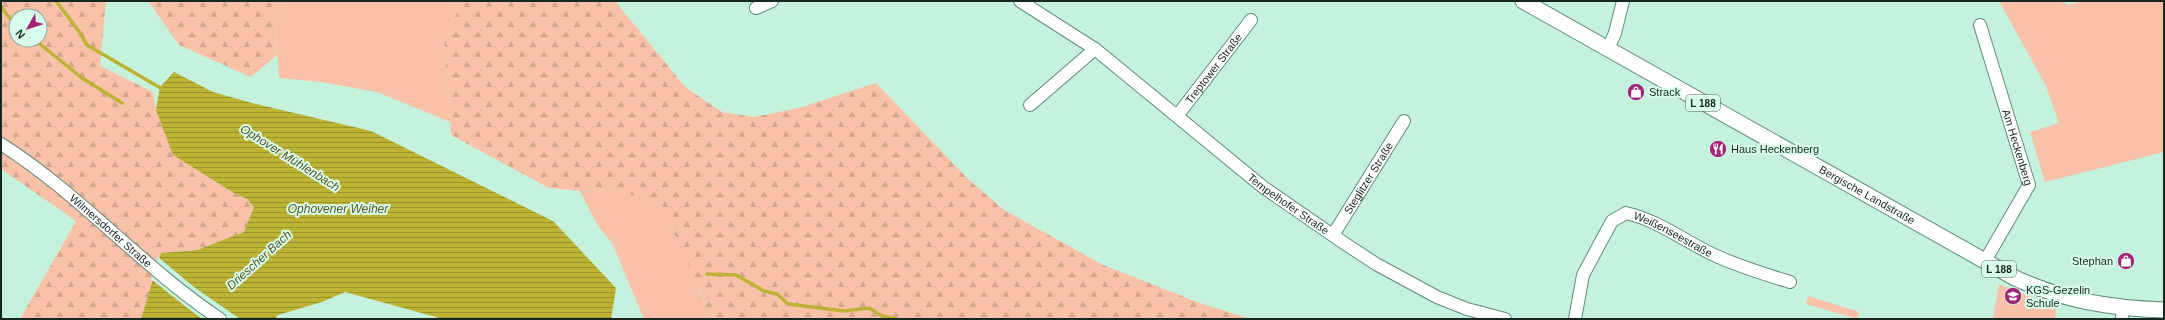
<svg xmlns="http://www.w3.org/2000/svg" width="2165" height="320" viewBox="0 0 2165 320" font-family="Arial,sans-serif">
  <style>
    .green { fill: #f9c2a8 }
    .forest { fill: url(#forest-firs); fill-rule: evenodd }
    .water { fill: url(#water-rules) }
    .pier { fill: #c5f2dd }
    .lines { fill: none; stroke-linecap: round; stroke-linejoin: round }
    .stream { stroke: #bdb436; stroke-width: 3.5 }
    .minor-casing { stroke: #628b79; stroke-width: 14 }
    .major-casing { stroke: #628b79; stroke-width: 17 }
    .minor { stroke: #fff; stroke-width: 12 }
    .major { stroke: #fff; stroke-width: 15 }
    .labels { text-anchor: middle; stroke-width: 4; stroke-linejoin: round; paint-order: stroke }
    .shield { fill: #d9fdec; stroke: #50675d; stroke-width: 1 }
    .shield-label { font-size: 10px; font-weight: bold; fill: #162720 }
    .street-label { font-size: 11px; fill: #162720; stroke: #d9fdec }
    .poi-label { font-size: 11px; fill: #162720; stroke: #d9fdec; text-anchor: start }
    .water-label { font-size: 12px; font-style: italic; fill: #585424; stroke: #d9fdec }
  </style>
  <defs>
    <pattern id="forest-firs" width="22" height="20" patternUnits="userSpaceOnUse"><rect width="22" height="20" fill="#f9c2a8"/><path d="M5 1l3.5 6h-7zM16 11l3.5 6h-7z" fill="#d5a790"/></pattern>
    <pattern id="water-rules" width="6" height="5" patternUnits="userSpaceOnUse"><rect width="6" height="5" fill="#bdb436"/><path d="M0 2.5h6" fill="none" stroke="#99922d"/></pattern>
  </defs>
  <rect width="100%" height="100%" fill="#c5f2dd"/>
  <!-- green -->
  <g class="green">
    <polygon points="281,1 462,1 444,40 450,122 377,92 321,82 279,78 274,8"/>
    <polygon points="1999,1 2064,1 2067,5 2083,1 2164,1 2164,152 2045,182 2030,132 2059,123 2046,86"/>
    <path d="M 614,190 C 623,193 644,196 650,201 C 674,221 701,289 710,319 L 644,319 L 612,243 L 598,226 L 580,191 Z"/>
    <polygon points="1999,284 2056,307 2055,319 1993,319"/>
    <polygon points="1808,296 1859,312 1857,319 1806,304"/>
  </g>
  <!-- forest -->
  <g class="forest">
    <path d="M 1,1 L 107,1 L 105,10 L 100,66 L 153,92 L 156,110 L 217,181 L 234,193 L 247,199 L 255,207 L 244,232 L 197,250 L 161,253 L 141,319 L 20,319 L 76,221 L 1,169 ZM 16,16 L 40,16 L 40,40 L 16,40 Z"/>
    <polygon points="148,1 281,1 274,8 277,55 251,77 179,45"/>
    <polygon points="462,1 615,1 685,87 722,112 754,117 799,108 876,83 968,179 1004,210 1103,265 1200,303 1251,319 710,319 702,294 672,229 649,200 614,190 580,191 549,188 451,135 444,40"/>
  </g>
  <!-- water -->
  <polygon class="water" points="174,72 213,92 252,103 371,131 553,221 616,288 611,319 443,319 345,292 322,302 278,315 275,319 141,319 161,253 197,250 244,232 254,207 247,199 234,193 173,155 156,110 160,87"/>
  <!-- pier -->
  <polygon class="pier" points="158,257 194,287 240,319 202,319 181,303 151,279"/>
  <g class="lines">
    <!-- stream -->
    <g class="stream">
      <polyline points="56,1 78,30 87,45 164,90"/>
      <polyline points="1,7 16,26"/>
      <polyline points="35,40 82,78 122,103"/>
      <polyline points="707,274 736,275 764,291 777,294 788,304 844,311 869,308 882,316 896,319"/>
    </g>
    <defs>
      <g id="minor">
        <path id="s1" d="M 1020,1 L 1095,49 L 1263,187 L 1344,243 L 1376,264 L 1437,297 L 1467,309 L 1505,319"/>
        <polyline points="756,8 772,1"/>
        <path id="s2" d="M 1980,25 L 2029,185 L 1985,261"/>
        <polyline points="1608,49 1615,33 1623,1"/>
        <polyline points="1030,105 1095,49"/>
        <path id="s3" d="M 1177,116 L 1251,20"/>
        <path id="s4" d="M 1,144 C 80,194 142,267 220,319"/>
        <path id="s5" d="M 1333,235 L 1404,121"/>
        <path id="s6" d="M 1575,319 L 1583,275 L 1612,221 L 1626,213 C 1657,220 1683,240 1712,254 C 1737,266 1764,274 1790,282"/>
        <polyline points="2122,319 2123,309"/>
      </g>
      <g id="major">
        <path id="s7" d="M 1523,1 L 2015,278 C 2065,301 2110,308 2164,310"/>
      </g>
    </defs>
    <!-- minor casing -->
    <use href="#minor" class="minor-casing"/>
    <!-- major casing -->
    <use href="#major" class="major-casing"/>
    <!-- minor -->
    <use href="#minor" class="minor"/>
    <!-- major -->
    <use href="#major" class="major"/>
  </g>
  <!-- icons -->
  <defs>
    <symbol id="shop-disc" viewBox="-11 -11 22 22"><circle r="9.5" fill="#a22477" stroke="#d9fdec"/><path d="M-5-2.5h2.3a2.7 3.5 0 0 1 5.4 0H5L5.5 6h-11ZM-1.5-2.5h3a1.5 2.3 0 0 0-3 0Z" fill="#fff"/></symbol>
    <symbol id="restaurant-disc" viewBox="-11 -11 22 22"><circle r="9.5" fill="#a22477" stroke="#d9fdec"/><path d="M-5-6h1v4h1v-4h1v4h1v-4h1v5L-1.5 .5V6h-2V.5L-5-1ZM5-6V6H3V1.5H1.5Q1.5-4 5-6Z" fill="#fff"/></symbol>
    <symbol id="school-disc" viewBox="-11 -11 22 22"><circle r="9.5" fill="#a22477" stroke="#d9fdec"/><path d="M0-5L7-2L0 1L-7-2ZM-4 1L0 2.5L4 1V4Q0 6-4 4Z" fill="#fff"/></symbol>
  </defs>
  <g fill-rule="evenodd">
    <use href="#shop-disc" x="1626" y="82" width="20" height="20"/>
    <use href="#restaurant-disc" x="1708" y="139" width="20" height="20"/>
    <use href="#shop-disc" x="2116" y="251" width="20" height="20"/>
    <use href="#school-disc" x="2003" y="286" width="20" height="20"/>
  </g>
  <g class="labels">
    <!-- shield labels -->
    <g class="shield">
      <rect x="1686" y="95" width="34" height="16" rx="3"/>
      <rect x="1982" y="261" width="34" height="16" rx="3"/>
    </g>
    <g class="shield-label">
      <text x="1703" y="107">L 188</text>
      <text x="1999" y="273">L 188</text>
    </g>
    <!-- street labels -->
    <g class="street-label">
      <text dy="4" stroke="none"><textPath href="#s3" startOffset="60">Treptower Straße</textPath></text>
      <text dy="4" stroke="none"><textPath href="#s2" startOffset="128">Am Heckenberg</textPath></text>
      <text dy="4" stroke="none"><textPath href="#s5" startOffset="67">Steglitzer Straße</textPath></text>
      <text dy="4" stroke="none"><textPath href="#s7" startOffset="395">Bergische Landstraße</textPath></text>
      <text dy="4" stroke="none"><textPath href="#s1" startOffset="337">Tempelhofer Straße</textPath></text>
      <text dy="4" stroke="none"><textPath href="#s4" startOffset="140">Wilmersdorfer Straße</textPath></text>
      <text dy="4" stroke="none"><textPath href="#s6" startOffset="174">Weißenseestraße</textPath></text>
    </g>
    <!-- poi labels -->
    <g class="poi-label">
      <text x="1649" y="96">Strack</text>
      <text x="1731" y="153">Haus Heckenberg</text>
      <text x="2113" y="265" text-anchor="end">Stephan</text>
      <text x="2026" y="294">KGS-Gezelin<tspan x="2026" dy="13">Schule</tspan></text>
    </g>
    <!-- water labels -->
    <g class="water-label">
      <text transform="translate(290 158) rotate(32)" y="4">Ophover Mühlenbach</text>
      <text x="338" y="213">Ophovener Weiher</text>
      <text transform="translate(259 260) rotate(-42)" y="4">Driescher Bach</text>
    </g>
  </g>
  <!-- border -->
  <rect width="2165" height="320" fill="none" stroke="#162720" stroke-width="4"/>
  <!-- north arrow -->
  <g transform="translate(28 28) rotate(231)"><circle r="19" fill="#d9fdec" stroke="#8ba79a"/>
  <path d="M0-3L7 15L0 10L-7 15Z" fill="#a22477"/>
  <text y="-6" font-size="11" font-weight="bold" text-anchor="middle" fill="#162720">N</text>
  </g>
</svg>
